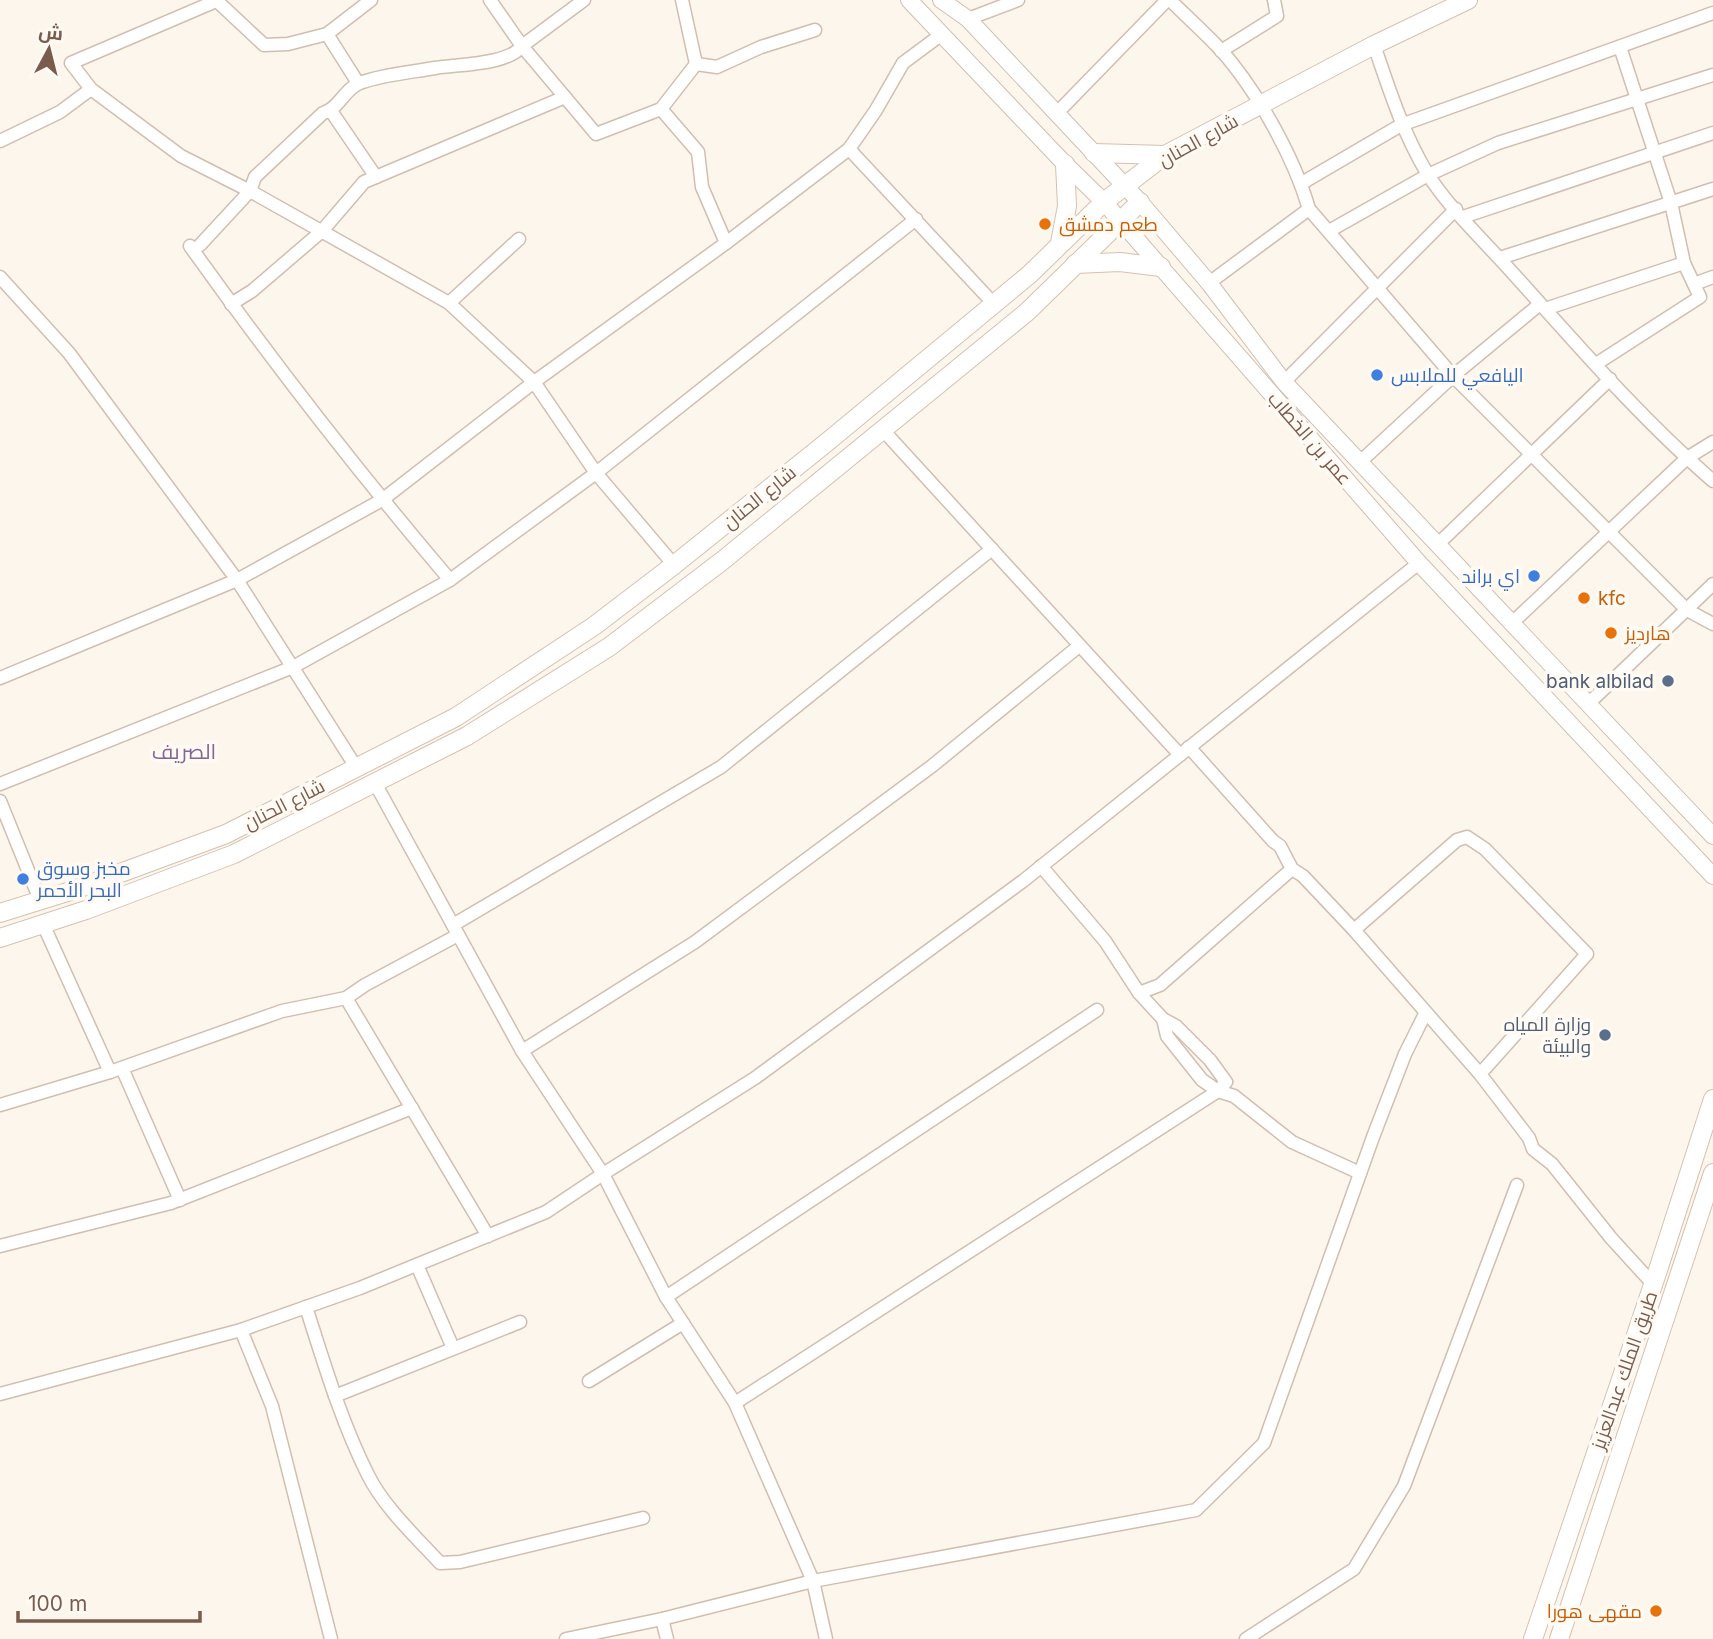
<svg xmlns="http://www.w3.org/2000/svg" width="1713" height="1639" viewBox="0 0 1713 1639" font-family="Inter,Cairo,sans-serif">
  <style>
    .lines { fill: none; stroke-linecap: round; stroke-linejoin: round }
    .minor-casing { stroke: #d1beb0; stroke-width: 15 }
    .tertiary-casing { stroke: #d1beb0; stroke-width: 18 }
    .secondary-casing { stroke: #d6c0b0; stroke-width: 20 }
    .minor { stroke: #fff; stroke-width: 12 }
    .tertiary { stroke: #fff; stroke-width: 16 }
    .secondary { stroke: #fff; stroke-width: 18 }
    .food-dot { fill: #e8710a; stroke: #fffaf3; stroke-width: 2.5 }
    .shop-dot { fill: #3f7fe0; stroke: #fffaf3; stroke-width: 2.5 }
    .service-dot { fill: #5c6f8a; stroke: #fffaf3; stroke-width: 2.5 }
    .labels { text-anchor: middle; stroke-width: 7; stroke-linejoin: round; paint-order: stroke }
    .street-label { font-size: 19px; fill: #7a5c4d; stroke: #fffaf3 }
    .food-label { font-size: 19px; fill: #c56008; stroke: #fffaf3; text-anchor: start }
    .shop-label { font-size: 19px; fill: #366cbe; stroke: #fffaf3; text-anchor: start }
    .service-label { font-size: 19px; fill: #4e5e75; stroke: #fffaf3; text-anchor: end }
    .neighbourhood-label { font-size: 21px; fill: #846695; stroke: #fffaf3 }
  </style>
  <rect width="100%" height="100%" fill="#fdf6ec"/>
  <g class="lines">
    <defs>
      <g id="minor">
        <polyline points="216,0 264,45 288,44 327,34 371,0"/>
        <polyline points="490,0 522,46 596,134 661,109 696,64 682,0"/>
        <path d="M 1170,0 C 1186,16 1204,32 1220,49 C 1256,89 1294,157 1309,209 L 1453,376 L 1687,610 L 1713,624"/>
        <polyline points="216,1 71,63 91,89 181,156 250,191 449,303 534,382 596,473 674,565"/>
        <polyline points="968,19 1018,0"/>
        <polyline points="327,34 358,83"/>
        <path d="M 1374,45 C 1389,89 1403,133 1427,173 C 1448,207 1483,240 1510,270 C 1575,342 1639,417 1713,481"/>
        <polyline points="1221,51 1277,16 1274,0"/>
        <polyline points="696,64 717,67 761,47 815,30"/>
        <polyline points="661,109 698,152 702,187 726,243"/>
        <polyline points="331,111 376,177"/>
        <polyline points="1056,114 1167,0"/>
        <polyline points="0,141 60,112 91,89"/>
        <polyline points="849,149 993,303"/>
        <polyline points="1302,183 1401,125 1713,13"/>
        <polyline points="1463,217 1713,133"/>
        <polyline points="1329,231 1428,175 1498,143 1713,75"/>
        <path d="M 200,245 L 250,191 L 255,177 L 323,113 C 339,109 345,88 360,83 C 380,75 413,72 435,68 C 458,64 508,65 522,46 L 584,0"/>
        <path d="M 190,246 C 272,361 359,473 450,580"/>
        <polyline points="1500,258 1713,189"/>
        <polyline points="0,277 69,353 237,580 356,767"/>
        <polyline points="1209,283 1309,209"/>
        <polyline points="1694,284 1713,277"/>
        <polyline points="449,303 519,239"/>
        <polyline points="231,304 252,291 322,231 364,182 565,97"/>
        <polyline points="1545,309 1684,263"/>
        <polyline points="1596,364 1700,297 1684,263 1671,203 1620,47"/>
        <polyline points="1284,382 1456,209"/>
        <polyline points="882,429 1180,755"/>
        <polyline points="1360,462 1453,376 1540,304"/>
        <polyline points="1438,544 1610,379"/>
        <polyline points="1512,623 1687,458 1713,442"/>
        <polyline points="0,678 237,580 382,500 534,382 726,243 849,149 876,110 903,63 942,34"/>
        <polyline points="1588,704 1713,584"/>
        <polyline points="1189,747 1273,841 1280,846 1292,869 1303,876 1354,930 1480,1074 1529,1138 1533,1149 1552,1164 1611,1238 1653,1284"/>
        <polyline points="375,783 522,1051 603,1174 666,1297 735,1403 813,1581 826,1639"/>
        <polyline points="0,784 293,667 450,580 596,473 916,219"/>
        <polyline points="0,801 40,900"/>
        <polyline points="43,924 110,1072"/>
        <polyline points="453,925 721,767 992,549"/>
        <polyline points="1354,930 1457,840 1467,837 1485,849 1587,954 1480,1074"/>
        <polyline points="1139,993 1160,985 1292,869"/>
        <polyline points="346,998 488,1236"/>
        <polyline points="1163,1019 1167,1036 1202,1080 1218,1091 1234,1096 1292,1142 1360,1173"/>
        <polyline points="522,1051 695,942 932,766 1079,646"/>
        <polyline points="122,1068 180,1200"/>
        <polyline points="0,1105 110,1072 282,1011 346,998 365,985 458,935"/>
        <polyline points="0,1246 171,1203 412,1108"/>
        <polyline points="417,1265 453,1348"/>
        <polyline points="666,1297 1097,1010"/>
        <path d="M 306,1307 C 324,1363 341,1421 368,1475 C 384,1507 415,1536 440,1563 L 460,1562 L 643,1518"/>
        <polyline points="241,1330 272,1406 331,1639"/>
        <polyline points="589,1381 683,1323"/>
        <polyline points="0,1394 241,1330 360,1288 546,1212 603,1174 755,1078 1023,881 1419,563"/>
        <polyline points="335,1396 520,1322"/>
        <polyline points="735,1403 1218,1091 1226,1082 1210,1060 1176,1026 1163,1019 1139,993 1105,941 1041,866"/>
        <polyline points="662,1619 667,1639"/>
        <polyline points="566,1639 662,1619 813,1581 1196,1510 1264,1443 1373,1137 1405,1054 1425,1014"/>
        <polyline points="1246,1639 1354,1569 1404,1486 1517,1185"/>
      </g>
      <g id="tertiary">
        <polyline points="909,0 1065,164 1104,202 1419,563 1713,876"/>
        <polyline points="941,0 968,19 1140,202 1209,283 1284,382 1713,836"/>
      </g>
      <g id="secondary">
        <polyline points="1094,153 1165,155"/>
        <polyline points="1060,243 1067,206 1065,164"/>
        <polyline points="1075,264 1120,262 1161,267"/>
        <polyline points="0,913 77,889 226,834 456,717 594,626 674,565 826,443 1030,274 1104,202 1165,155 1374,45 1468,0"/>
        <polyline points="0,938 86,910 234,854 467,736 609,647 722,561 1027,312 1140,202"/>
        <polyline points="1533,1639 1658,1270 1713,1099"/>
        <polyline points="1559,1639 1713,1173"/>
      </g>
    </defs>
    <!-- minor casing -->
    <use href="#minor" class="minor-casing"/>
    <!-- tertiary casing -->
    <use href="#tertiary" class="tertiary-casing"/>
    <!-- secondary casing -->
    <use href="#secondary" class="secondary-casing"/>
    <!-- minor -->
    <use href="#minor" class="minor"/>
    <!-- tertiary -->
    <use href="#tertiary" class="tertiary"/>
    <!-- secondary -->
    <use href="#secondary" class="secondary"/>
  </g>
  <!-- markers -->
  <g class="food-dot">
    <circle cx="1045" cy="224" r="7"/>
    <circle cx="1584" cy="598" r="7"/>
    <circle cx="1611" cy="633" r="7"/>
    <circle cx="1656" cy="1611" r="7"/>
  </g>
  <g class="shop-dot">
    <circle cx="1377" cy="375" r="7"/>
    <circle cx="1534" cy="576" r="7"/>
    <circle cx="23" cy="879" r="7"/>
  </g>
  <g class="service-dot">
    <circle cx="1668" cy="681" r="7"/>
    <circle cx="1605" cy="1035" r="7"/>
  </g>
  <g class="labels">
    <!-- street labels -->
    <g class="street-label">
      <text transform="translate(1198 140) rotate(-29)" y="7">شارع الحنان</text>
      <text transform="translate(1310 438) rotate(49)" y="7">عمر بن الخطاب</text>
      <text transform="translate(759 497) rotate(-39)" y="7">شارع الحنان</text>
      <text transform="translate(284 804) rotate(-27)" y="7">شارع الحنان</text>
      <text transform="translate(1624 1370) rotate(-71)" y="7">طريق الملك عبدالعزيز</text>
    </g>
    <!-- food labels -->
    <g class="food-label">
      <text x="1059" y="231">طعم دمشق</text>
      <text x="1598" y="605">kfc</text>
      <text x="1625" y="640">هارديز</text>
      <text x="1642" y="1618" text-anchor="end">مقهى هورا</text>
    </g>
    <!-- shop labels -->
    <g class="shop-label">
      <text x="1391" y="382">اليافعي للملابس</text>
      <text x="1520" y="583" text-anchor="end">اي براند</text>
      <text x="37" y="875">مخبز وسوق<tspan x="37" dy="22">البحر الأحمر</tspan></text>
    </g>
    <!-- service labels -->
    <g class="service-label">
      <text x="1654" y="688">bank albilad</text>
      <text x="1591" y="1031">وزارة المياه<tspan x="1591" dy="22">والبيئة</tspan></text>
    </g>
    <!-- neighbourhood labels -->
    <g class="neighbourhood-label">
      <text x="184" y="759">الصريف</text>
    </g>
  </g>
  <!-- north arrow -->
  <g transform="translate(49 49) rotate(7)" stroke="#fffaf3" stroke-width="5" paint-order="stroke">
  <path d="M0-5L12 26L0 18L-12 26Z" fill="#7a5c4d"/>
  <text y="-10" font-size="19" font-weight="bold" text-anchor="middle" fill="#7a5c4d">ش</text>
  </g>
  <!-- scale -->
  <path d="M18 1611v10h182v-10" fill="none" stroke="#7a5c4d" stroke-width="3.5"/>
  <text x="28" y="1611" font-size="21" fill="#7a5c4d" stroke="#fffaf3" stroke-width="5" paint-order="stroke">100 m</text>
</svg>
